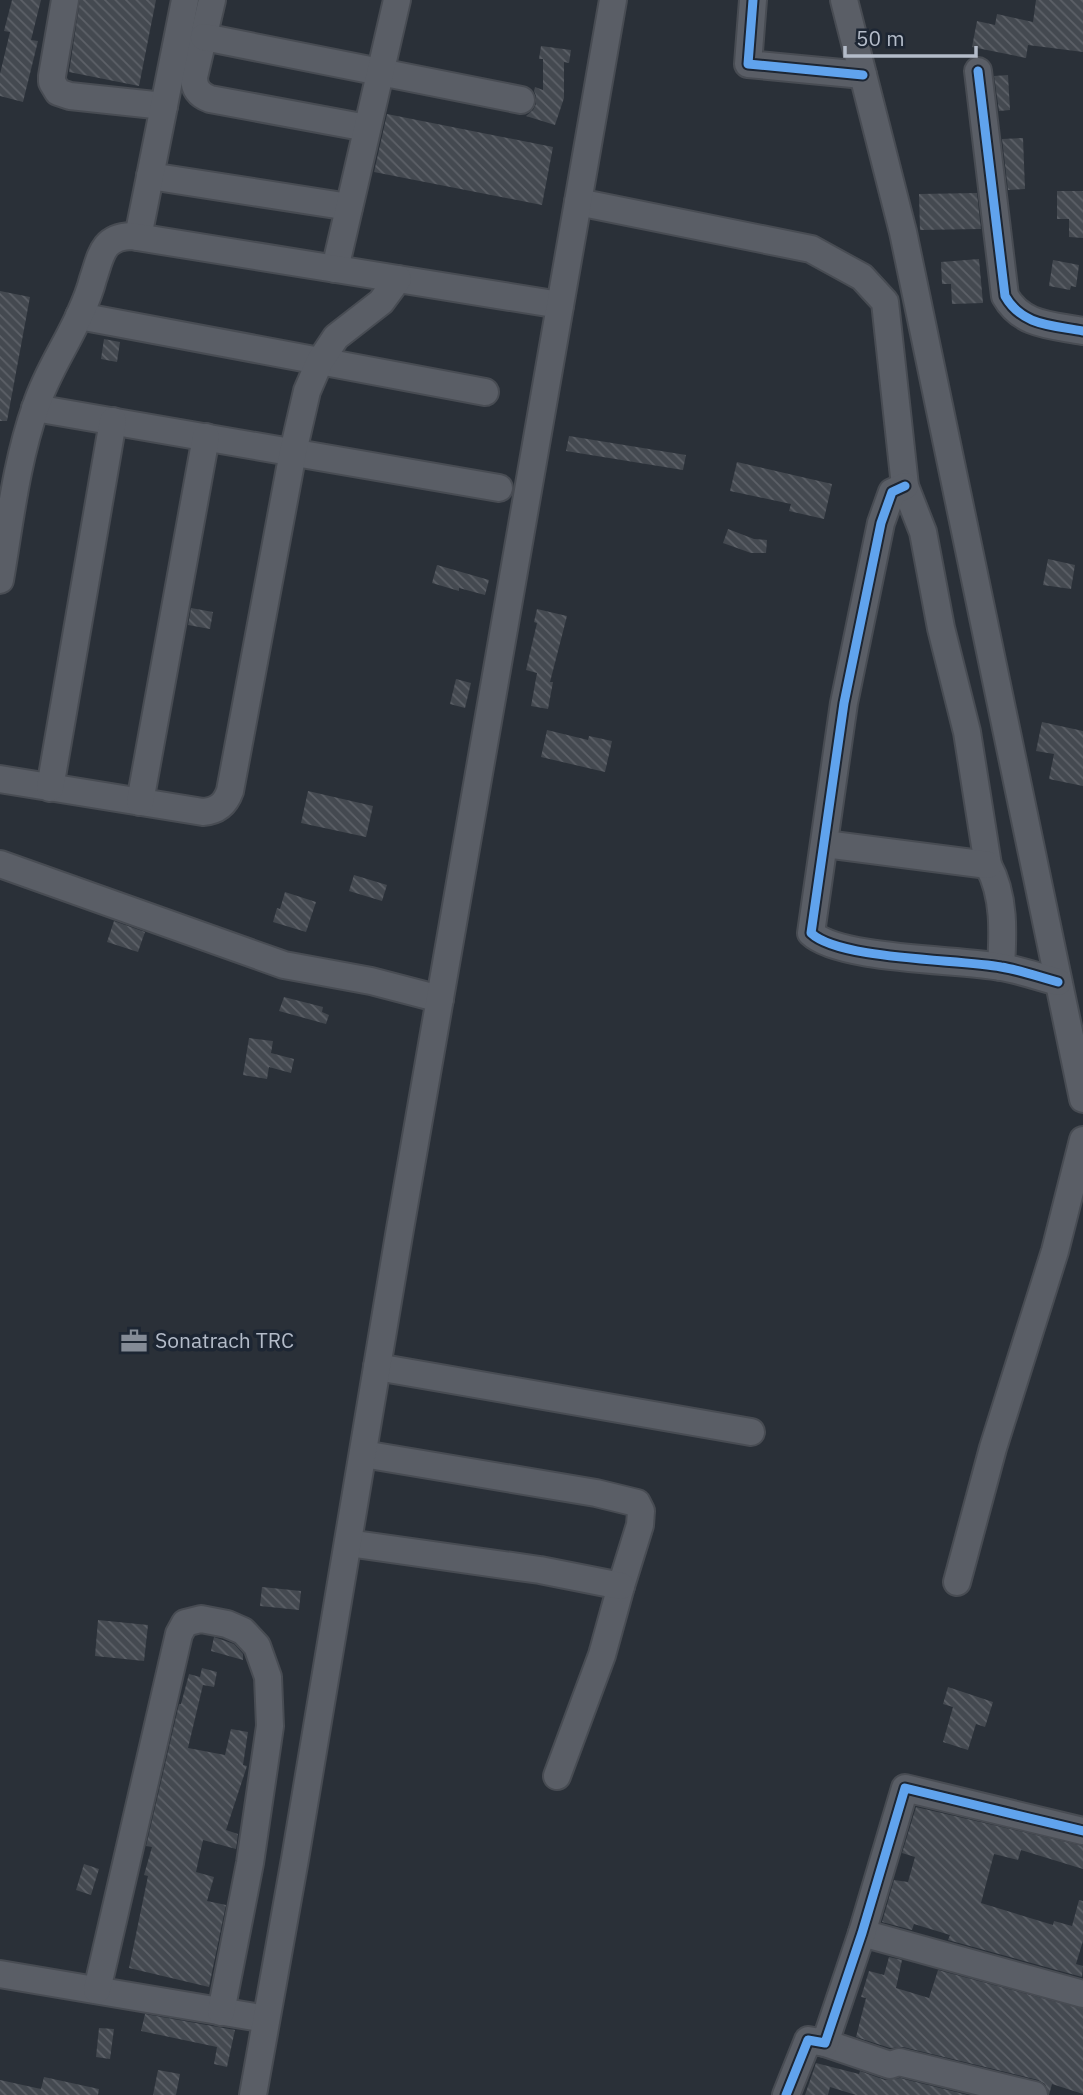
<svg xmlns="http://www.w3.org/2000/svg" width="1083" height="2095" viewBox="0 0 1083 2095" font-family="'IBM Plex Sans',sans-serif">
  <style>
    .building { fill: url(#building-back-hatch) }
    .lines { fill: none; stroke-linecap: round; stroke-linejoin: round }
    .minor-casing { stroke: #484c53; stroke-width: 30 }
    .minor { stroke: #5a5e66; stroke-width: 26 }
    .cycleway-casing { stroke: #1d2633; stroke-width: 13 }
    .cycleway { stroke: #60a3ed; stroke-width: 9 }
    .labels { text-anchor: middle; stroke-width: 7; stroke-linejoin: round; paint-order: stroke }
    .poi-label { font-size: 21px; fill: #b4bcc9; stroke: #1d2633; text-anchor: start }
  </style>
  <defs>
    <pattern id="building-back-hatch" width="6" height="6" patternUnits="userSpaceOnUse" patternTransform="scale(1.75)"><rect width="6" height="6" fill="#444950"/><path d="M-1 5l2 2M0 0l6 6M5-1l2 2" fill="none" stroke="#5d6168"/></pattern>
  </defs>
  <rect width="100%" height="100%" fill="#2a3038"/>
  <!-- building -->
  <g class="building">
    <polygon points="12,0 41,0 31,40 38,41 23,102 0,96 0,74 10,32 4,31"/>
    <polygon points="80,0 156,0 139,86 69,72"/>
    <polygon points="1036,0 1083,0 1083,52 1028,45 1026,58 972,47 977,21 995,25 997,14 1033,22"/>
    <polygon points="541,46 571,50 569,63 564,62 564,98 555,125 526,116 533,110 536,104 536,96 534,91 535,87 543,90 543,59 539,59"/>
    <polygon points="1008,75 1010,110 999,111 994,76"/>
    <polygon points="387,114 553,147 542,205 374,172"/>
    <polygon points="1023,138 1025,189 1008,190 1002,139"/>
    <polygon points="1057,191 1083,191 1083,238 1069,237 1069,219 1057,219"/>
    <polygon points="977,193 981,229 920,230 919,194"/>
    <polygon points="979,259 983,303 952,304 951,284 942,284 941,262"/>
    <polygon points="1053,260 1079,265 1076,287 1071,286 1070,290 1049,286"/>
    <polygon points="0,291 30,297 7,421 0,421"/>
    <polygon points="104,339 120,342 117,362 101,359"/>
    <polygon points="569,436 686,455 683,470 566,451"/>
    <polygon points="737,462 832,484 824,519 789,511 791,504 730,491"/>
    <polygon points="728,529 754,539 767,540 766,553 751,553 723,543"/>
    <polygon points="1048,559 1075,565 1071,589 1043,585"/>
    <polygon points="437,565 489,580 485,595 459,588 459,591 432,583"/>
    <polygon points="191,608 213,612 210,629 188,625"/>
    <polygon points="537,609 567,616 550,682 553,682 548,709 531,706 537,673 526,670 537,623 534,622"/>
    <polygon points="456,679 471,683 465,708 450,704"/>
    <polygon points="1042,722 1083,731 1083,786 1049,779 1054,754 1036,751"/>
    <polygon points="547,730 588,740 589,736 612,741 605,772 541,757"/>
    <polygon points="308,791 373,806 366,837 301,823"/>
    <polygon points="354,875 387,885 382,901 349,891"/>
    <polygon points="285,892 316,902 306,932 273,922 277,908 280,909"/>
    <polygon points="114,921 145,932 138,952 107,942"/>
    <polygon points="284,997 323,1007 322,1012 329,1015 326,1024 279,1011"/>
    <polygon points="249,1038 273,1041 271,1053 294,1059 291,1073 269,1067 267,1079 243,1075"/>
    <polygon points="262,1587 301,1591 299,1610 260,1606"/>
    <polygon points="98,1620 148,1625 144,1661 95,1656"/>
    <polygon points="214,1637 234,1644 243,1654 243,1660 211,1651"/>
    <polygon points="202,1668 217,1672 214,1687 203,1685 188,1748 225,1755 231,1729 248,1732 243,1765 247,1766 226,1830 238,1834 236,1849 203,1840 196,1872 214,1877 207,1901 226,1905 209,1987 129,1968 148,1876 144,1875 152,1847 146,1846 179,1704 181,1704 189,1674 200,1677"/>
    <polygon points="948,1687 993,1702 985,1727 976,1724 968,1750 943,1742 953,1707 943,1704"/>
    <polygon points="916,1807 1083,1846 1083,1869 1021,1850 1018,1860 994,1854 981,1903 1053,1925 1054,1921 1072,1926 1079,1900 1083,1901 1083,1941 1076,1964 1083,1966 1082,1977 948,1940 950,1935 914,1924 912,1930 882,1922 894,1880 908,1882 915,1857 902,1853"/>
    <polygon points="84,1864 99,1869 91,1895 76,1890"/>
    <polygon points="889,1957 902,1960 896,1988 929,1998 938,1970 1083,2009 1083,2094 1052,2084 1049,2095 1045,2084 1038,2080 903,2047 890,2048 856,2037 866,1998 861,1997 869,1971 884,1975"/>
    <polygon points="145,2014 235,2030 227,2067 214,2064 217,2047 141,2031"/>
    <polygon points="99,2028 114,2029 110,2059 96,2057"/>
    <polygon points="816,2063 859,2074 860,2071 885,2080 900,2078 968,2095 856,2095 830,2087 828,2095 805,2095"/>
    <polygon points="158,2070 180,2074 176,2095 153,2095"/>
    <polygon points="44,2077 99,2089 98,2095 0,2095 0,2080 41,2089"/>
  </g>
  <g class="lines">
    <defs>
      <g id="minor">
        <polyline points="65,0 52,76 52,82 58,92 70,96 164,106"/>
        <path d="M 212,0 L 194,77 C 194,88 199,95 210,99 L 367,128"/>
        <polyline points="753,0 748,64 863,75"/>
        <polyline points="844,0 903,232 1083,1099"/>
        <polyline points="204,37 521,100"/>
        <path d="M 978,71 L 1005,296 C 1022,326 1052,325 1083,331"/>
        <polyline points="150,176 349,207"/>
        <path d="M 578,202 L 811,249 L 862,277 L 885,302 L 905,486 L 923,532 L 941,628 L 967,732 L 988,865 C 1005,896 1003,933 1001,967"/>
        <polyline points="138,237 185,0"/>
        <polyline points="335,269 397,0"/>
        <polyline points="398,279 560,305"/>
        <polyline points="79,316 485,392"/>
        <polyline points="35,408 499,488"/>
        <path d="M 905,486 L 892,492 L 881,523 L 844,703 L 811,933 C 839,960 958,959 1001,967 C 1020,970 1039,977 1058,982"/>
        <path d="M 0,580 C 10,522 16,462 36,406 C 47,372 66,346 80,314 C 85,303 90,291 93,279 C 101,256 102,237 131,236 L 398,279 L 381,302 L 336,337 L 320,361 L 307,391 L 293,452 L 230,791 C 225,805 217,811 203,812 L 0,779"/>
        <polyline points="50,788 113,421"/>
        <polyline points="140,802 206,437"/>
        <polyline points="825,844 988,865"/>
        <polyline points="0,864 284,965 371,981 440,999"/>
        <polyline points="377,1367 751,1432"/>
        <polyline points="363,1454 596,1493 637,1503 641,1511 640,1525 621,1586 602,1655 557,1776"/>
        <polyline points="348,1543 540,1570 621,1586"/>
        <polyline points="957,1582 993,1448 1055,1251 1083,1140"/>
        <polyline points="862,1933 1083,1994"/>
        <polyline points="0,1974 266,2019"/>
        <polyline points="97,1990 179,1634 185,1623 201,1619 227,1624 243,1631 257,1646 268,1677 270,1726 250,1863 221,2012"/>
        <polyline points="825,2043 890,2065 899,2062 1034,2095"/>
        <polyline points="253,2095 295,1859 400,1229 613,0"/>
        <polyline points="786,2095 808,2040 825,2043 862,1933 905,1788 1083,1831"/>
      </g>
    </defs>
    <!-- minor casing -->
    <use href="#minor" class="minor-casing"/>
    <!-- minor -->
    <use href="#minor" class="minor"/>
    <defs>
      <g id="cycleway">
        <polyline points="753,0 748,64 863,75"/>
        <path d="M 978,71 L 1005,296 C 1022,326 1052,325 1083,331"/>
        <path d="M 905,486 L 892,492 L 881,523 L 844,703 L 811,933 C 839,960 958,959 1001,967 C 1020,970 1039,977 1058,982"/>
        <polyline points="786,2095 808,2040 825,2043 862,1933 905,1788 1083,1831"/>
      </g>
    </defs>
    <!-- cycleway casing -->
    <use href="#cycleway" class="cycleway-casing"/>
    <!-- cycleway -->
    <use href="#cycleway" class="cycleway"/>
  </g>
  <!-- icons -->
  <defs>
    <symbol id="office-bare" viewBox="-9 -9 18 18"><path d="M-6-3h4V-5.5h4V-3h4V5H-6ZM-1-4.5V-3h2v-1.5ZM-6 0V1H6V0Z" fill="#848b96" stroke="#1d2633" stroke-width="2.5" paint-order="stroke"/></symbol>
  </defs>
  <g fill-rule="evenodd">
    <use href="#office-bare" x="115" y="1322" width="38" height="38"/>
  </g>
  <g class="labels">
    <!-- poi labels -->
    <g class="poi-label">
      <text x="155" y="1348">Sonatrach TRC</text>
    </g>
  </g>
  <!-- scale -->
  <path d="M845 46v10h131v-10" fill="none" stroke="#b4bcc9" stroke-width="3.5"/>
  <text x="856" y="46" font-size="21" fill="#b4bcc9" stroke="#1d2633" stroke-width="5" paint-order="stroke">50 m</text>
</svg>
